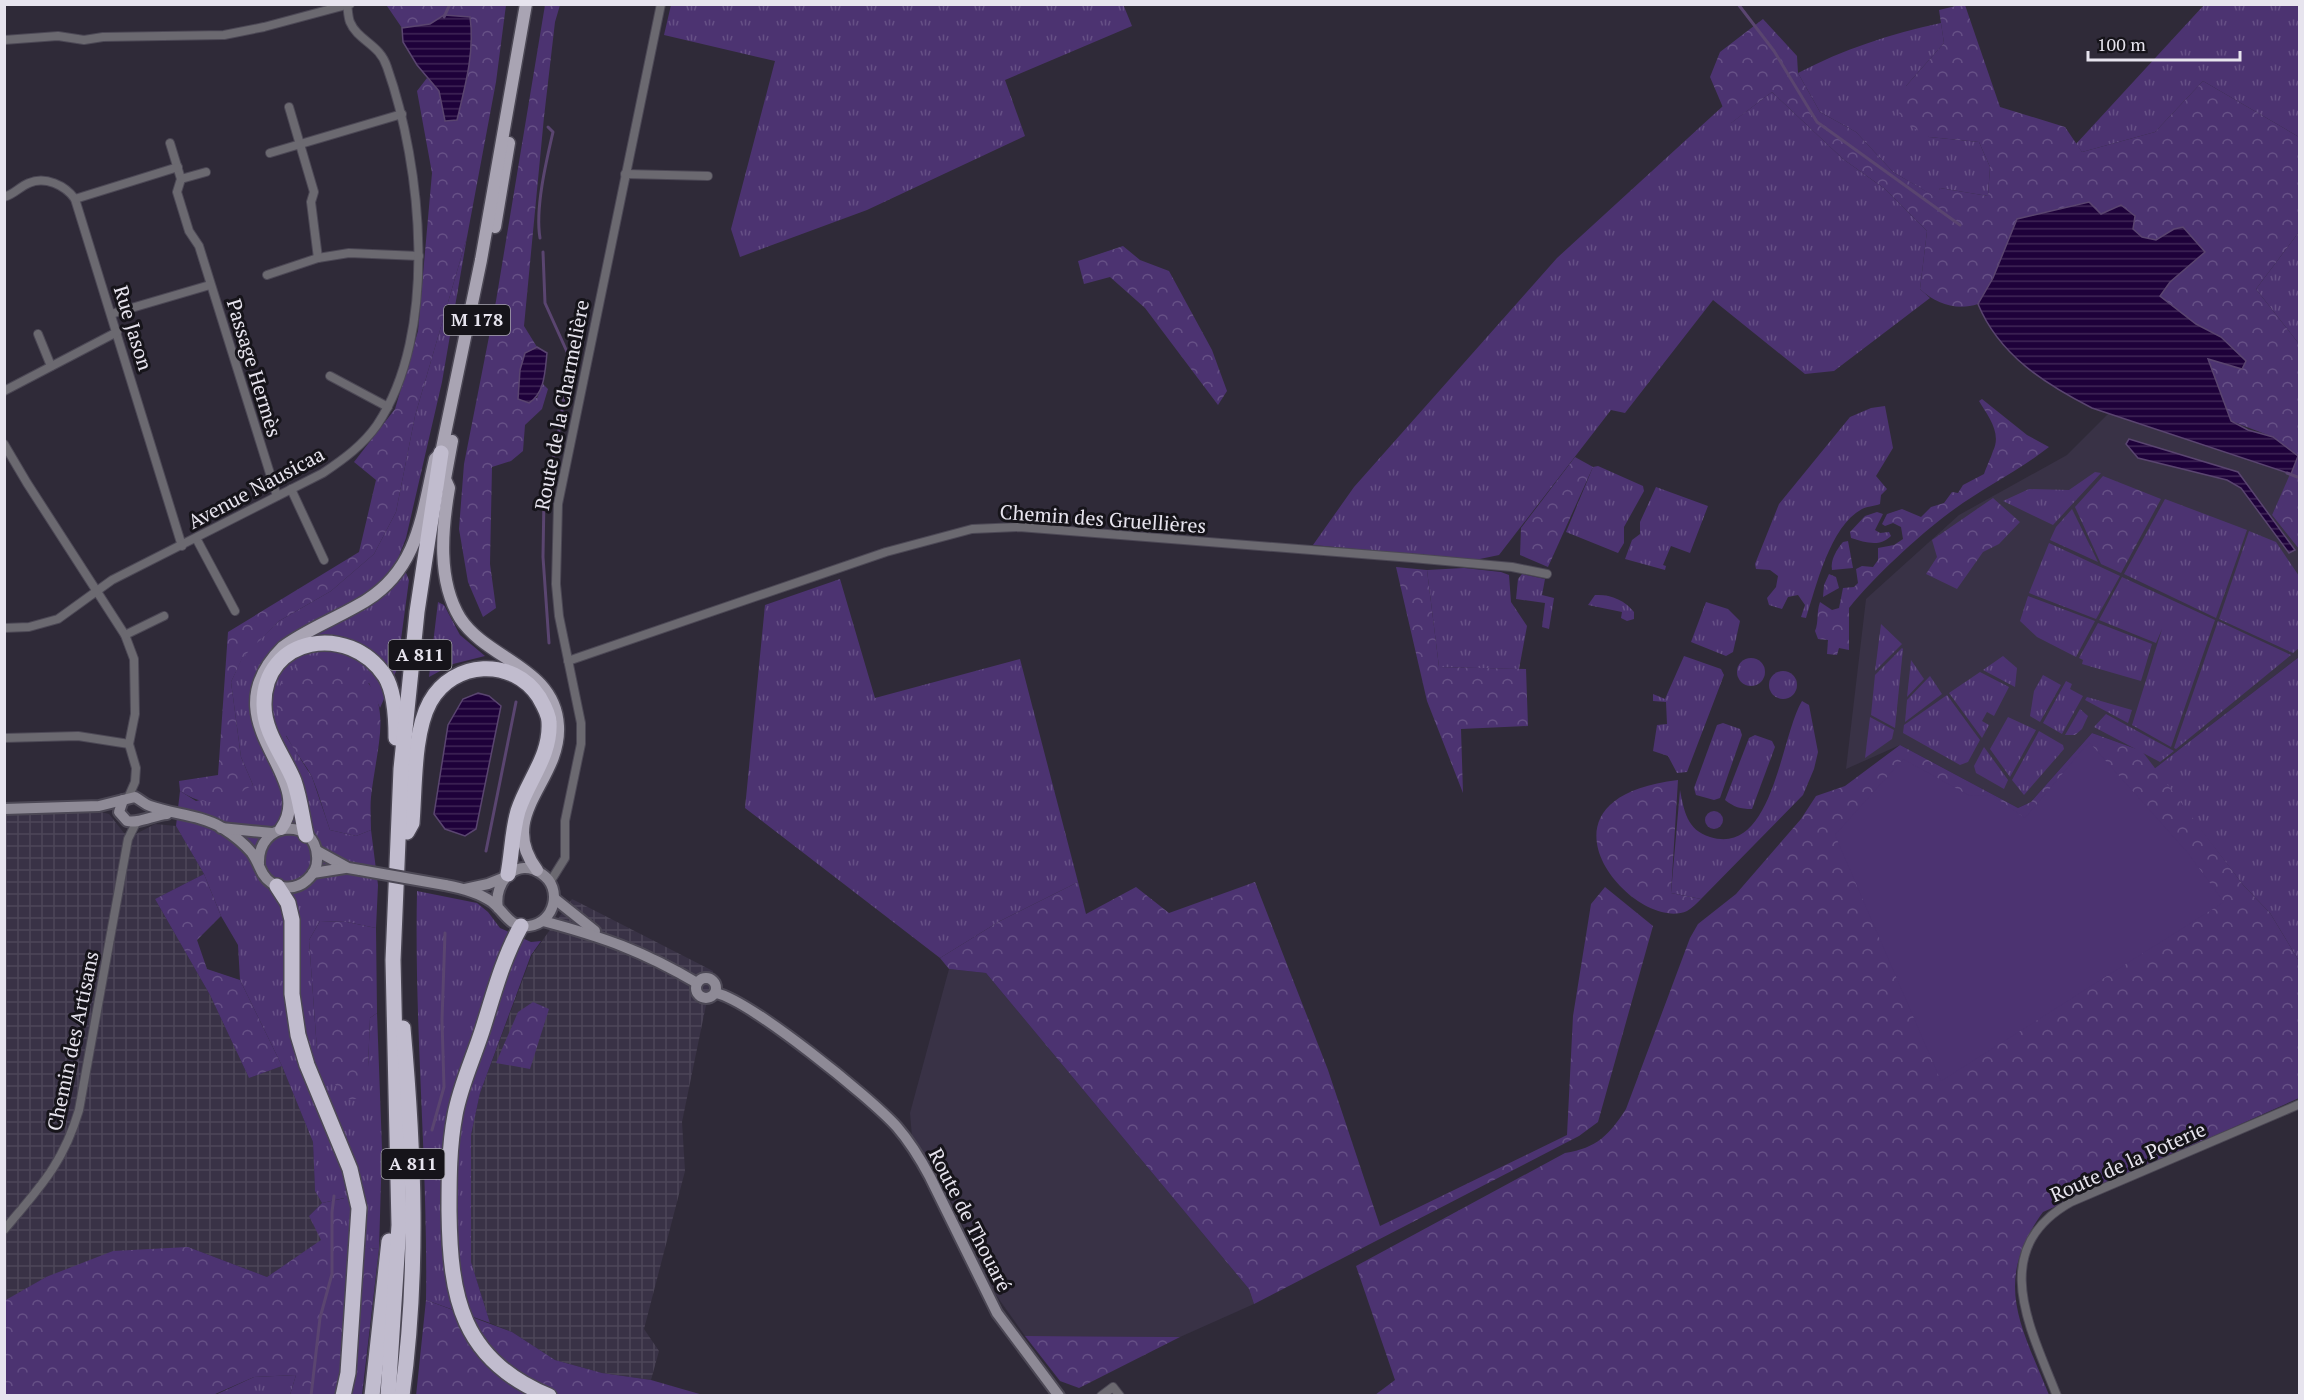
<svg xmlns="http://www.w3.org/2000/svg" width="2304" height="1400" viewBox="0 0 2304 1400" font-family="'PT Serif',serif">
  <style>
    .built { fill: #393246 }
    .industrial { fill: url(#industrial-grid) }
    .grass { fill: url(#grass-tufts) }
    .forest { fill: url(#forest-crowns) }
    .pitch { fill: #4c3371 }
    .water { fill: url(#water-rules); stroke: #5a4570; stroke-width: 1.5 }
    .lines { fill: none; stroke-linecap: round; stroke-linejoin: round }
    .stream { stroke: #5a4570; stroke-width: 3 }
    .street-casing { stroke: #4c4855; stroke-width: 10 }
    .secondary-casing { stroke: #4c4855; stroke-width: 14 }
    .primary-casing { stroke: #4c4855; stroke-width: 15 }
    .highway-casing { stroke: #4c4855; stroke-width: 18 }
    .street { stroke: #6b6970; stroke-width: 8 }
    .secondary { stroke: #8e8a96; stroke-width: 10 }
    .primary { stroke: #a9a4b3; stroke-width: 12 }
    .highway { stroke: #c1bcce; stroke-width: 15 }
    .secondary-bridge-casing { stroke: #4c4855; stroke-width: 14; stroke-linecap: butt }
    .secondary-bridge { stroke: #8e8a96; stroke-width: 10 }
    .labels { text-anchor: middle; stroke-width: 6; stroke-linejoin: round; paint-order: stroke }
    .shield { fill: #16141a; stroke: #a8a6ae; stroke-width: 1.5 }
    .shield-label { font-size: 18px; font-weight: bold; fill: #e7e4ee }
    .street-label { font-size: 20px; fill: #e7e4ee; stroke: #16141a }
  </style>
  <defs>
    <pattern id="industrial-grid" width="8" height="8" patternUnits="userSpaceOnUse" patternTransform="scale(1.5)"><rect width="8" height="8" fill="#393246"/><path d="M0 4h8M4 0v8" fill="none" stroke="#4c4658"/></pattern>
    <pattern id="grass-tufts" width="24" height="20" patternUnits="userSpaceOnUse" patternTransform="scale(1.5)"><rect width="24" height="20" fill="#4c3371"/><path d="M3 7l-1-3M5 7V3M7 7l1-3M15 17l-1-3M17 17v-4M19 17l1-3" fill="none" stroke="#665086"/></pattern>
    <pattern id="forest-crowns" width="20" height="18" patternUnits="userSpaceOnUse" patternTransform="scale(1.5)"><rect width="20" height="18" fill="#4c3371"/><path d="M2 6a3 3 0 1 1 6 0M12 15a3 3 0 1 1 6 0" fill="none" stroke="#665086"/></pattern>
    <pattern id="water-rules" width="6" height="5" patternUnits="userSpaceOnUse" patternTransform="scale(1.5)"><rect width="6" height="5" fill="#1e013a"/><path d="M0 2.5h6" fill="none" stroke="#3f2657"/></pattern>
  </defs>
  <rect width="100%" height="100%" fill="#2f2a38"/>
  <!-- built -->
  <g class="built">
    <polygon points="2109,413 2291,474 2272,515 2299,549 2299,657 2154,769 2142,751 2092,733 2031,802 2018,808 1900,745 1846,769 1866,599 1959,515 2067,455"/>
    <polygon points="949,969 986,973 1249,1289 1254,1304 1180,1337 1025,1336 996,1295 943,1183 912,1137 910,1113"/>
  </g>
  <!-- industrial -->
  <g class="industrial">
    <polygon points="97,811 109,814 124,833 134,835 155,824 176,826 204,874 155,899 210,995 249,1078 282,1066 313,1142 315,1191 322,1203 309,1216 322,1240 267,1277 188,1247 46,1277 5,1301 4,814"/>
    <polygon points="572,899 713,971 682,1122 685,1171 644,1329 659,1351 651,1380 602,1373 555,1360 512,1332 490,1323 471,1262 471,1135 480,1093 532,955"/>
  </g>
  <!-- grass -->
  <g class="grass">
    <polygon points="671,5 1123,4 1132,26 1005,80 1025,136 867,210 740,257 731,229 775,61 664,35"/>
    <polygon points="2204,5 2299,5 2299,137 2203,81 2155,132 2082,152 2076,144"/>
    <path d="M 1941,23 L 1944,43 L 1906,86 L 1929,137 L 1979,142 L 1990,167 L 1988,196 L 1940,188 L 1937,198 L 1893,172 L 1856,132 L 1820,112 L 1798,73 C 1844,49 1890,34 1941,23 Z"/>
    <polygon points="1772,92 1843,159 1885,189 1927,231 1920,289 1930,298 1834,371 1805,374 1713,300 1625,413 1611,410 1499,555 1475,560 1313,545 1354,487 1557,258 1723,106 1731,123"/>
    <polygon points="2299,232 2299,344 2256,289"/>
    <polygon points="467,237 442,382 406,538 399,556 409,580 397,669 380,708 369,683 286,736 312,777 330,830 356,836 371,830 378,885 376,928 347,922 320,921 309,940 317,1050 368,1067 370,1018 377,1013 382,1149 379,1249 345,1247 344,1198 322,1203 315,1191 313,1142 282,1066 240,980 238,945 221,916 204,874 176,826 180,791 196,801 253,785 241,757 231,682 243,656 279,621 331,591 374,554 396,512 415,416"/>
    <path d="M 1885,406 L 1893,448 L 1876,476 L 1887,489 L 1881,495 L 1880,504 C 1875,506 1868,506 1862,509 C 1830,526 1816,587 1806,618 L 1801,617 L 1805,605 L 1798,595 L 1788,597 L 1782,609 L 1769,605 L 1767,598 L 1776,587 L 1778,576 L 1770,570 L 1756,569 L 1755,564 L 1779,504 L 1850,417 L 1871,408 Z"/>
    <polygon points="1598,466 1643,486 1644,491 1624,527 1624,543 1618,553 1566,532 1593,467"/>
    <polygon points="2095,472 2101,473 2053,525 2003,501 2029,489 2069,490"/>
    <polygon points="1656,487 1708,506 1690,553 1671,546 1663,565 1666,566 1665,570 1625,559 1632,540 1640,534 1640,522"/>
    <polygon points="2165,499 2247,530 2216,618 2124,574"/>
    <polygon points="2072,509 2098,562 2050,540 2056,527"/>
    <polygon points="2249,531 2276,542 2299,576 2299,648 2293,653 2219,619"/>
    <polygon points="2049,543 2120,576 2096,619 2029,593"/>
    <polygon points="1464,568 1501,572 1509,575 1511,602 1527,626 1519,669 1439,667 1427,570"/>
    <polygon points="1522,574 1545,579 1542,595 1554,598 1549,629 1542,627 1545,603 1516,599 1518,579"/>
    <polygon points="2122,577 2215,620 2171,747 2132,725 2162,629 2156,643 2099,620"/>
    <polygon points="840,579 875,698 1020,659 1078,882 1000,921 940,958 745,808 765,605"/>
    <path d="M 1595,595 C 1610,594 1625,600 1634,612 L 1634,619 L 1627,621 L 1621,618 L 1622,612 L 1588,605 Z"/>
    <polygon points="2028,596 2095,621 2076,657 2037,637 2020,621"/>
    <polygon points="438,602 444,605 460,635 485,656 453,664 429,677"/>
    <polygon points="1706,602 1728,609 1740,621 1733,652 1726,656 1691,642"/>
    <polygon points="2218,621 2291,655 2176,749 2174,748"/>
    <polygon points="2098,623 2152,644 2141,681 2082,664 2083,660 2079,658"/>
    <polygon points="1881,624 1902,644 1875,671"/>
    <polygon points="1902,648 1903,649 1895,728 1871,715 1875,675"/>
    <polygon points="1684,656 1721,669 1724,675 1687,772 1677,773 1668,756 1653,751 1657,725 1667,724 1666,702 1653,701 1653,694 1665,699"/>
    <polygon points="2003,656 2017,668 2015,687 1983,670"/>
    <polygon points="2299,657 2299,961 2270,913 2244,886 2154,769"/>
    <circle cx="1751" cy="672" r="14"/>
    <polygon points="1911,660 1924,679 1907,697"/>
    <circle cx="1783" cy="685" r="14"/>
    <polygon points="1980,672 2009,687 1994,716 1987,712 1982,721 1989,725 1982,738 1949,693"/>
    <polygon points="2043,675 2061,685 2040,722 2030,716 2034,691"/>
    <polygon points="1930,676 1942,694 1905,722 1907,700"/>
    <polygon points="2066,681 2072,684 2070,689 2083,696 2062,734 2043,723"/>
    <polygon points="1947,695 1980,740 1968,762 1960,765 1903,733 1904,725"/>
    <polygon points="2087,697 2132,710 2128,723 2085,700"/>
    <path d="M 1802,701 L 1809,705 L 1818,752 L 1814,769 L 1803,795 L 1701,899 L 1671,893 L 1680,790 C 1684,811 1687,830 1710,837 C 1773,857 1780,738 1802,701 Z"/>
    <polygon points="2106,714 2174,751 2160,762 2094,727"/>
    <polygon points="1870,717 1894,730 1892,739 1865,758"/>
    <polygon points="2008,717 2036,730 2010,777 1990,749"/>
    <polygon points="1723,723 1740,729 1742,735 1720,798 1714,800 1696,795 1694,788 1717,725"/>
    <polygon points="2039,731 2063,745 2064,749 2024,795 2012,780"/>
    <path d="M 1755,735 L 1772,741 L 1775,747 L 1752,809 C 1740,809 1734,807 1725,800 L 1749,738 Z"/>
    <polygon points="1984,747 2008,780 2004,789 1976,773 1974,766"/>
    <circle cx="1714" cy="820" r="9"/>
    <path d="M 417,891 L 477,903 L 488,912 L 500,928 L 531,942 L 541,941 L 531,955 L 480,1093 L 471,1135 L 471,1262 L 490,1323 L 426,1300 C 428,1164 414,1028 417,891 Z"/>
    <polygon points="296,1375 290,1395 213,1396 254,1377"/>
  </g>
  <!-- forest -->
  <g class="forest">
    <path d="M 394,4 L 506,5 L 496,82 L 467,237 L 415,416 L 396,512 L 374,554 L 331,591 L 279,621 L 243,657 L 231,682 L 241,757 L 253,785 C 225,802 210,810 180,791 L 179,781 L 218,775 L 228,632 L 359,552 L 376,480 L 354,462 L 395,409 L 418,331 L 432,173 L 417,91 L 427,78 L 439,90 L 445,121 L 457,120 L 468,73 L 470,17 L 444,15 L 430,24 L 402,28 L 387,6 Z"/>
    <polygon points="545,5 560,5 555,22 544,117 524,326 537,347 525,353 520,370 518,399 537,398 543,384 548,389 542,409 525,425 523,451 511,461 492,467 490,564 496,608 483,617 468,582 459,529 464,464 496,301"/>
    <path d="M 1960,5 L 1965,5 L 2000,107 L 2065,127 L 2082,152 L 2155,132 L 2203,81 L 2299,137 L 2299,232 L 2256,289 L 2299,344 L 2299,549 L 2272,515 L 2298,456 L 2273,437 L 2231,421 L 2208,358 L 2242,369 L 2245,361 L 2221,337 L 2196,324 L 2160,296 L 2170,282 L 2205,252 L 2174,229 L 2156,240 L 2142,237 L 2133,229 L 1993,278 L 1978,304 C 1957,311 1936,304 1920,289 L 1927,231 L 1885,189 L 1843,159 L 1772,92 L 1730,124 L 1710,77 L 1720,52 L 1763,19 L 1797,56 L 1798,73 L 1820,112 L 1856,132 L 1893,172 L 1936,197 L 1940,188 L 1988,196 L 1990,167 L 1979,142 L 1929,137 L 1898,119 L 1906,86 L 1944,43 L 1939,10 Z"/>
    <polygon points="1123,246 1140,260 1169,271 1212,350 1227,391 1218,405 1145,308 1110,277 1084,284 1078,261"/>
    <path d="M 1982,399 L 2027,435 L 2049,447 C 2017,472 1981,489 1949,513 C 1918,536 1873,578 1849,608 L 1849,650 L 1839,648 L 1837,655 L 1827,654 L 1828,640 L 1818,639 L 1815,631 C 1819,622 1816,614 1820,602 L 1832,610 L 1839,608 L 1843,588 L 1854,587 L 1858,583 L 1856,569 L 1862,566 L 1873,567 L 1878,560 L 1878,548 L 1894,545 L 1903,539 L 1901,527 L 1893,523 L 1885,526 L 1882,524 L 1887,514 L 1902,509 L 1921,517 L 1931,507 L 1944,503 L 1952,492 L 1958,493 L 1963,485 L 1984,474 C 1987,465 1990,460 1993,451 C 2002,433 1988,416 1979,401 Z"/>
    <polygon points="1575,457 1593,467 1548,567 1520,555 1521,528"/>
    <polygon points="2103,476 2161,499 2121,573 2101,564 2075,507"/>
    <polygon points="1993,498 2020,522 1999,544 1983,552 1957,589 1926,574 1937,557 1932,540"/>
    <path d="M 1877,512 L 1883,514 L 1875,530 L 1880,533 L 1889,532 L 1891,536 C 1879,548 1865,542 1851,538 L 1850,532 L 1865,516 Z"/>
    <path d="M 1848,541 L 1853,568 L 1832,570 C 1830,560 1837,549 1843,542 Z"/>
    <polygon points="1396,567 1427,570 1439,667 1526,669 1528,726 1461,729 1463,793 1427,701"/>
    <polygon points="1829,574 1836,577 1839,588 1823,597 1824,585"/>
    <path d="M 322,656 C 404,681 378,733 371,797 C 370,808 371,819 371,830 L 356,836 L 330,830 C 324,813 319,794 312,777 C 305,763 294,751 287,737 C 266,698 279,667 322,656 Z"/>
    <polygon points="2080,709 2088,716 2082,729 2075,735 2065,735"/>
    <path d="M 2092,733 L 2142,751 L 2244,886 L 2270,913 L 2299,961 L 2299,1098 L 2043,1212 C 1992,1282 2021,1325 2049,1395 L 1375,1395 L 1395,1380 L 1356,1266 L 1565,1153 C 1597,1148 1609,1135 1626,1109 L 1690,938 L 1698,924 L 1736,894 L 1801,819 L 1816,796 L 1845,786 L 1900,745 L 2018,808 L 2031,802 Z"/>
    <path d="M 1678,780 L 1671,893 L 1701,899 C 1697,903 1692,908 1687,911 C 1635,934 1517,799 1678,780 Z"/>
    <polygon points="204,874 221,916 197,940 207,969 240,980 282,1066 249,1078 210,995 155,899"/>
    <polygon points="1078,882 1086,914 1136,887 1169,913 1255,882 1328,1070 1380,1226 1567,1135 1573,1016 1591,904 1605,887 1653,926 1598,1122 1579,1136 1254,1304 1249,1289 986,973 949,969 940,958 1000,921"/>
    <polygon points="320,921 347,922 376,928 377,1013 370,1018 368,1067 360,1099 343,1099 317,1050 309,940"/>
    <polygon points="533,1002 549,1009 530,1069 496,1063 518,1012"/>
    <polygon points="345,1198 345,1246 379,1249 362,1395 290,1395 296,1375 254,1377 213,1395 5,1395 4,1301 46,1277 113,1251 188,1247 267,1277 321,1240 309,1216 322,1203"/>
    <polygon points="426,1300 512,1332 555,1360 602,1373 651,1380 703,1395 416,1396"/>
    <polygon points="1025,1336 1180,1337 1079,1388 1060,1381"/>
  </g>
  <!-- pitch -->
  <polygon class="pitch" points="2089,742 2187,852 2224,902 1941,1081 1835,835 1903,759 1970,796 1992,795 2025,818"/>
  <!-- water -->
  <g class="water">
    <path d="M 444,15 L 470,17 C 475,51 465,87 457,120 L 445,121 L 439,91 L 417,65 L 403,42 L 402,28 L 430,24 Z"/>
    <path d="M 2089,202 L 2101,214 L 2121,205 L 2135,216 L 2133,229 L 2142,237 L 2156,240 L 2174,229 L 2183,227 L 2205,252 L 2170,282 L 2160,296 L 2196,324 L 2221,337 L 2246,361 L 2242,369 L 2208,359 L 2231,421 L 2248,430 L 2273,437 L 2298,456 L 2291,474 L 2092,408 C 2045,384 1999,355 1978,304 L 1993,278 L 2017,219 Z"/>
    <path d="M 537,347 L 547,353 C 545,371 545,393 529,403 L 518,399 L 520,370 L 525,353 Z"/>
    <polygon points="2129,439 2238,472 2295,550 2289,553 2241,488 2227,480 2138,458 2126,444"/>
    <polygon points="478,693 489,696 501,706 476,829 465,836 445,829 434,814 448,725 463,699"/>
  </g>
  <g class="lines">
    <!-- stream -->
    <g class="stream">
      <polyline points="1738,4 1774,51 1817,122 1960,225"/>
      <polyline points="444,17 450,4"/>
      <path d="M 540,238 C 535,209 546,162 553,132 L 548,127"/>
      <polyline points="543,252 545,303 568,354"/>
      <polyline points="2287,473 2300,478"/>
      <polyline points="549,643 543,557 544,497 557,443 569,364"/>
      <polyline points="486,851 516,702"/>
      <polyline points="432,1130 444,1087 442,1020 445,933"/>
      <polyline points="311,1396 320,1318 332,1274 332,1212 334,1196"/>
    </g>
    <defs>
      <g id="street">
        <polyline points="4,40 58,36 84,40 103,37 224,35 264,27 350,4"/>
        <polyline points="289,107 314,192 311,202 318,258"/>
        <polyline points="170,143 181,179 177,192 189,231 199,246 277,496"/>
        <polyline points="270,153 402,114"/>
        <polyline points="625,174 708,176"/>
        <polyline points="181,179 206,172"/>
        <path d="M 4,197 C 15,194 19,187 29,183 C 45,176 65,185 75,199 L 182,546"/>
        <polyline points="75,199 178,167"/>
        <polyline points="267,275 318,258 349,253 419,256"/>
        <polyline points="111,314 210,285"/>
        <polyline points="38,334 51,366"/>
        <polyline points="330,376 388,407"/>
        <polyline points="4,391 117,332"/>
        <polyline points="4,444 27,483 125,635 134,659 135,714 129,744 136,768 135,782 128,798"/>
        <polyline points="291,489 324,560"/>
        <polyline points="196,538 235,611"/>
        <path d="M 4,628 L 29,627 L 58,619 L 112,580 L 323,473 C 344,459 363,445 377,425 C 439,333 422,166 387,67 C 380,44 358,41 350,22 C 348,17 348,10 347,4"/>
        <polyline points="125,635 164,616"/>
        <polyline points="568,661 886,552 972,529 1019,527 1412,558 1512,567 1547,574"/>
        <polyline points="4,738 78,736 129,744"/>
        <polyline points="550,882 565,858 565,821 581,744 581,723 559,616 556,584 558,504 661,4"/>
        <path d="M 4,1230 C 40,1187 63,1164 79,1110 L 128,839 L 137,821"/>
        <polyline points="1101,1396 1113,1387 1120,1396"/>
        <path d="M 2057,1396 C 2030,1327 1987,1249 2071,1202 L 2300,1104"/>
      </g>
      <g id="secondary">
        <path d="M 123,800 L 119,812 L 127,821 C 138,824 154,815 167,814"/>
        <path d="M 4,809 L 99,806 L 135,797 C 141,800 144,804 150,806 C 172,814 200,815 221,827 C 232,834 244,843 252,853 C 257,860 259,867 263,874 C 272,889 294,892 307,880 C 314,874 318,865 317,856 C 315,817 257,820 259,864"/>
        <polyline points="221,828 272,833"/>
        <polyline points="317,851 348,868 360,870"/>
        <polyline points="313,873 345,868"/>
        <path d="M 445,885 C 462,888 478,892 492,902 C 505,912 509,928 529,926 C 555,923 563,888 542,874 C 517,856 493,882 498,908"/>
        <polyline points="465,889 488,884 503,878"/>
        <polyline points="555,899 595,931"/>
        <path d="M 543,921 C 603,937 643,951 697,983"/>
        <circle cx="706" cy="988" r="10"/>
        <path d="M 716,993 C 751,1001 870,1097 897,1127 C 910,1142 921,1160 930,1177 L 997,1313 L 1059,1396"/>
      </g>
      <g id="primary">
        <polyline points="495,227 509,143"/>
        <path d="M 452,441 L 445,479 L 449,488 C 442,529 437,580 460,618 C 487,660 555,667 558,726 C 561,782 495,814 537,870"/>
        <path d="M 281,829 C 320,775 207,723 283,647 C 309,628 340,617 367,600 C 419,567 422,513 435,459 L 441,453 L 481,260 L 526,4"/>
      </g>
      <g id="highway">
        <path d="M 407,832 L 412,823 C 415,788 413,733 430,702 C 453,660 513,657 539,697 C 543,704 549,714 549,722 C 551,756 528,780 518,811 C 512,832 512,853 508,874"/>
        <path d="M 306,835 C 302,817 300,798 294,781 C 284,756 264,733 264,705 C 263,636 349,622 385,676 C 395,692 396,719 396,738"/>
        <polyline points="277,886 288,903 292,920 292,994 298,1035 307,1065 350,1169 359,1208 348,1373 343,1396"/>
        <path d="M 521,926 C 503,958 494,993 483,1028 C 474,1057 460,1086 455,1115 C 449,1147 449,1179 449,1211 C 450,1297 461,1360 549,1396"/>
        <polyline points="372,1396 389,1241"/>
        <polyline points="388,1396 399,1225 393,960 401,769 417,612 441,453"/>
        <path d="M 402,1396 C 419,1273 414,1151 403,1028"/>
      </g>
    </defs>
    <!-- street casing -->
    <use href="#street" class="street-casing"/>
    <!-- secondary casing -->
    <use href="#secondary" class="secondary-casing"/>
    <!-- primary casing -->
    <use href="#primary" class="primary-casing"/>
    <!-- highway casing -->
    <use href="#highway" class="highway-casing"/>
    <!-- street -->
    <use href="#street" class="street"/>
    <!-- secondary -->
    <use href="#secondary" class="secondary"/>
    <!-- primary -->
    <use href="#primary" class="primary"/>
    <!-- highway -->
    <use href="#highway" class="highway"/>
    <defs>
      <polyline id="secondary-bridge" points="360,870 445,885"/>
    </defs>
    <!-- secondary-bridge casing -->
    <use href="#secondary-bridge" class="secondary-bridge-casing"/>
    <!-- secondary-bridge -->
    <use href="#secondary-bridge" class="secondary-bridge"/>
  </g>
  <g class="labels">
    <!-- shield labels -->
    <g class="shield">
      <rect x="444" y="305" width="66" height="30" rx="4.5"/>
      <rect x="388.5" y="640" width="63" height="30" rx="4.5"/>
      <rect x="381.5" y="1149" width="63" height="30" rx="4.5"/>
    </g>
    <g class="shield-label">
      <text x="477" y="326">M 178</text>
      <text x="420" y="661">A 811</text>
      <text x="413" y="1170">A 811</text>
    </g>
    <!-- street labels -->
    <g class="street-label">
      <text transform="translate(133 328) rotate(73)" y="7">Rue Jason</text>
      <text transform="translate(254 368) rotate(73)" y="7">Passage Hermès</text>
      <text transform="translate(562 405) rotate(-79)" y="7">Route de la Charmelière</text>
      <text transform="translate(256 488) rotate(-28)" y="7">Avenue Nausicaa</text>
      <text transform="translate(1103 519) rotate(4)" y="7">Chemin des Gruellières</text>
      <text transform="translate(73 1041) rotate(-78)" y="7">Chemin des Artisans</text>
      <text transform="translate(2128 1162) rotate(-24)" y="7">Route de la Poterie</text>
      <text transform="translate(970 1220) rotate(63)" y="7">Route de Thouaré</text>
    </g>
  </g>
  <!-- border -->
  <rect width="2304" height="1400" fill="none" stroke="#e7e4ee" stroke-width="12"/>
  <!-- scale -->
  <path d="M2088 51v9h152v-9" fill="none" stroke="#e7e4ee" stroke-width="3"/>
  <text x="2097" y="51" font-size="18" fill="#e7e4ee" stroke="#16141a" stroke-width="4.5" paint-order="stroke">100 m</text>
</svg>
